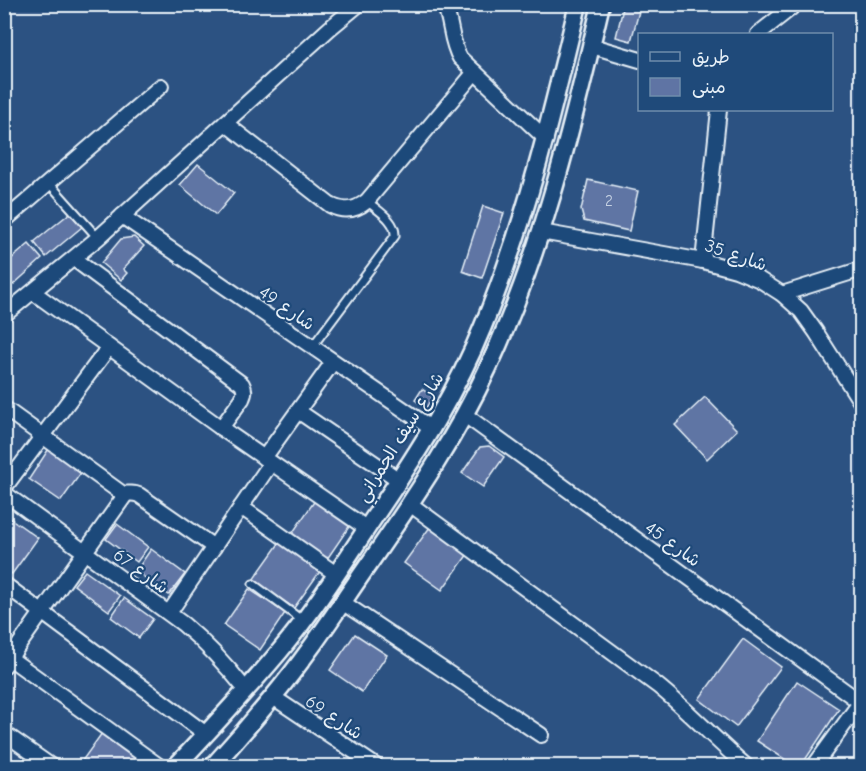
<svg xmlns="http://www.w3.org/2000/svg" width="866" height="771" viewBox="0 0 866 771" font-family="'Comic Neue','Playpen Sans Arabic',sans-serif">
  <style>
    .building { fill: #5f74a4; stroke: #e8f1f8; stroke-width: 1.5 }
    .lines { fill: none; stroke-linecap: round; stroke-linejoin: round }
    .service-casing { stroke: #e8f1f8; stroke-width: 11 }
    .minor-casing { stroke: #e8f1f8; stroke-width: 18 }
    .tertiary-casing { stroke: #e8f1f8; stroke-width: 21 }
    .service { stroke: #1f4a7a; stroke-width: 7 }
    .minor { stroke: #1f4a7a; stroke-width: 14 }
    .tertiary { stroke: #1f4a7a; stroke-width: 16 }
    .labels { text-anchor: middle; stroke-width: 4.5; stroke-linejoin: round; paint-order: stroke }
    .number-label { font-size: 15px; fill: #c6d2e3 }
    .street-label { font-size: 18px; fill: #e8f1f8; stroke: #1f4a7a }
  </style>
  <rect width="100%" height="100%" fill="#2c5282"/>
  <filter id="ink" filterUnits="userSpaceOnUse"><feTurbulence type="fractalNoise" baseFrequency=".0167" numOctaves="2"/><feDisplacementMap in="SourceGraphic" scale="12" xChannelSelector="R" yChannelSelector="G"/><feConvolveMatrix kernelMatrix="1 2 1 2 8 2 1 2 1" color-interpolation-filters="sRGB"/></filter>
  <g filter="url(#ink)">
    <!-- building -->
    <g class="building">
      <polygon points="624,4 641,4 631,41 616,37"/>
      <polygon points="198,164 234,193 216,215 180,185"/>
      <polygon points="588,180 638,191 629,231 584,221 581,210"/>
      <polygon points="483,206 504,213 482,278 462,271"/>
      <polygon points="70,213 82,227 46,257 34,242"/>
      <polygon points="134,237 144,246 123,269 127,273 121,280 101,263 121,239"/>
      <polygon points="29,244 42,259 13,285 4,275 4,265"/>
      <polygon points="422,389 433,397 426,408 415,400"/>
      <polygon points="705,397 737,430 707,459 675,425"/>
      <polygon points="489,446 504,457 483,487 462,473 480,447"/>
      <polygon points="50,447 83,470 61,501 29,479"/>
      <polygon points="318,496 353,521 325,562 289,538"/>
      <polygon points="7,516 38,538 12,574 4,569 4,519"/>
      <polygon points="117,524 148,547 137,562 106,539"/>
      <polygon points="430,527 468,554 442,590 404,563"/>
      <polygon points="280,542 321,570 294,608 253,580"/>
      <polygon points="151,549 185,574 169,595 136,571"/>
      <polygon points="85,571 120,596 109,611 74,585"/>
      <polygon points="249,589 285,613 260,650 224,625"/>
      <polygon points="124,598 153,619 139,638 111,617"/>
      <polygon points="355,634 387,655 362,692 330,670"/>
      <polygon points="743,639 781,667 736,727 699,699"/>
      <polygon points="797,681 839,709 801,766 795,766 757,741"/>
      <polygon points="102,733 142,763 139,766 82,766 79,765"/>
    </g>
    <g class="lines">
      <defs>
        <g id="service">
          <polyline points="49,183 98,238"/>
          <path d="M 312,347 L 395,236 C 396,220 378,211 367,201"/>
          <polyline points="253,584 303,621"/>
        </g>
        <g id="minor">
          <path d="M 444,4 C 452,22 450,41 460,58 L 546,139"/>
          <polyline points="758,34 796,4"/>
          <polyline points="592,46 640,60"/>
          <path d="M 225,123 L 330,205 C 343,212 355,211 367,201 L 475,72"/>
          <polyline points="122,216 432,429"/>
          <polyline points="4,221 161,86"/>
          <polyline points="541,232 703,261 736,270 760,280 782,294 801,311 816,332 862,404"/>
          <path d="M 74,259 L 242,384 C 245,390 245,393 242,399 L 221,428"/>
          <polyline points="703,261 719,110"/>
          <polyline points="33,292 221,428 366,528"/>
          <polyline points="782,294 862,269"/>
          <polyline points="4,315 98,238 330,28 359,4"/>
          <path d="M 4,408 L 120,492 C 126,496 131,491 139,495 L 214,547"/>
          <polyline points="298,411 399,480"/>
          <polyline points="465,415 860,702"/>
          <polyline points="264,458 333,362"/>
          <polyline points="4,488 109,347"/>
          <path d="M 4,493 L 183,624 C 207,644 227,666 246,690"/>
          <path d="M 410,504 L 658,686 C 689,711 716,741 746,766"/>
          <polyline points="241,507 336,574"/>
          <polyline points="4,584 206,734"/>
          <polyline points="342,602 541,735"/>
          <polyline points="169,613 271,463"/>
          <polyline points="4,654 159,766"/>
          <polyline points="4,666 126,494"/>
          <polyline points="273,697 376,766"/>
          <polyline points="4,733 51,766"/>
          <polyline points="814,766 862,700"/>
        </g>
        <g id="tertiary">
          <path d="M 176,766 C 211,729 246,691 279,652 C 317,607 348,556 381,507 C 420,449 457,391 483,326 C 526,223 552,113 578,4"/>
          <path d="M 213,766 C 233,744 253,721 272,698 C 309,654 340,605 373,558 C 415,497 457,435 488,368 C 542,252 572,128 601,4"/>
        </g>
      </defs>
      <!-- service casing -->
      <use href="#service" class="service-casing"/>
      <!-- minor casing -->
      <use href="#minor" class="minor-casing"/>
      <!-- tertiary casing -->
      <use href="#tertiary" class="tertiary-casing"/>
      <!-- service -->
      <use href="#service" class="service"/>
      <!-- minor -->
      <use href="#minor" class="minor"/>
      <!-- tertiary -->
      <use href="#tertiary" class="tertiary"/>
    </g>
  </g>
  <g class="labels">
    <!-- number labels -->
    <g class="number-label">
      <text x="609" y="206">2</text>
    </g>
    <!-- street labels -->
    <g class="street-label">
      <text transform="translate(736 255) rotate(19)" y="6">شارع 35</text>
      <text transform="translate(287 308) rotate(35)" y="6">شارع 49</text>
      <text transform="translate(400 437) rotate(-58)" y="6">شارع سيف الحمراني</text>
      <text transform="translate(673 544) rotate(36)" y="6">شارع 45</text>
      <text transform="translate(141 571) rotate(36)" y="6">شارع 67</text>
      <text transform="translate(334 717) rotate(34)" y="6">شارع 69</text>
    </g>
  </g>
  <!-- margin -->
  <rect width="866" height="771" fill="none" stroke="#1f4a7a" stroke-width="24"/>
  <rect x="12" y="12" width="842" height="747" fill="none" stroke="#e8f1f8" stroke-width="2" filter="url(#ink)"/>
  <!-- legend -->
  <rect x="638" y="33" width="195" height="78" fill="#1f4a7a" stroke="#6f8dac" stroke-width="1.5"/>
  <rect x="650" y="52" width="30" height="9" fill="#1f4a7a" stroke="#6f8dac" stroke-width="1.5"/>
  <text x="692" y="63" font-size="18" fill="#e8f1f8">طريق</text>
  <rect x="650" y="78" width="30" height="18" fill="#5f74a4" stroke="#6f8dac" stroke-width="1.5"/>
  <text x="692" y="93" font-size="18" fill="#e8f1f8">مبنى</text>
</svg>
